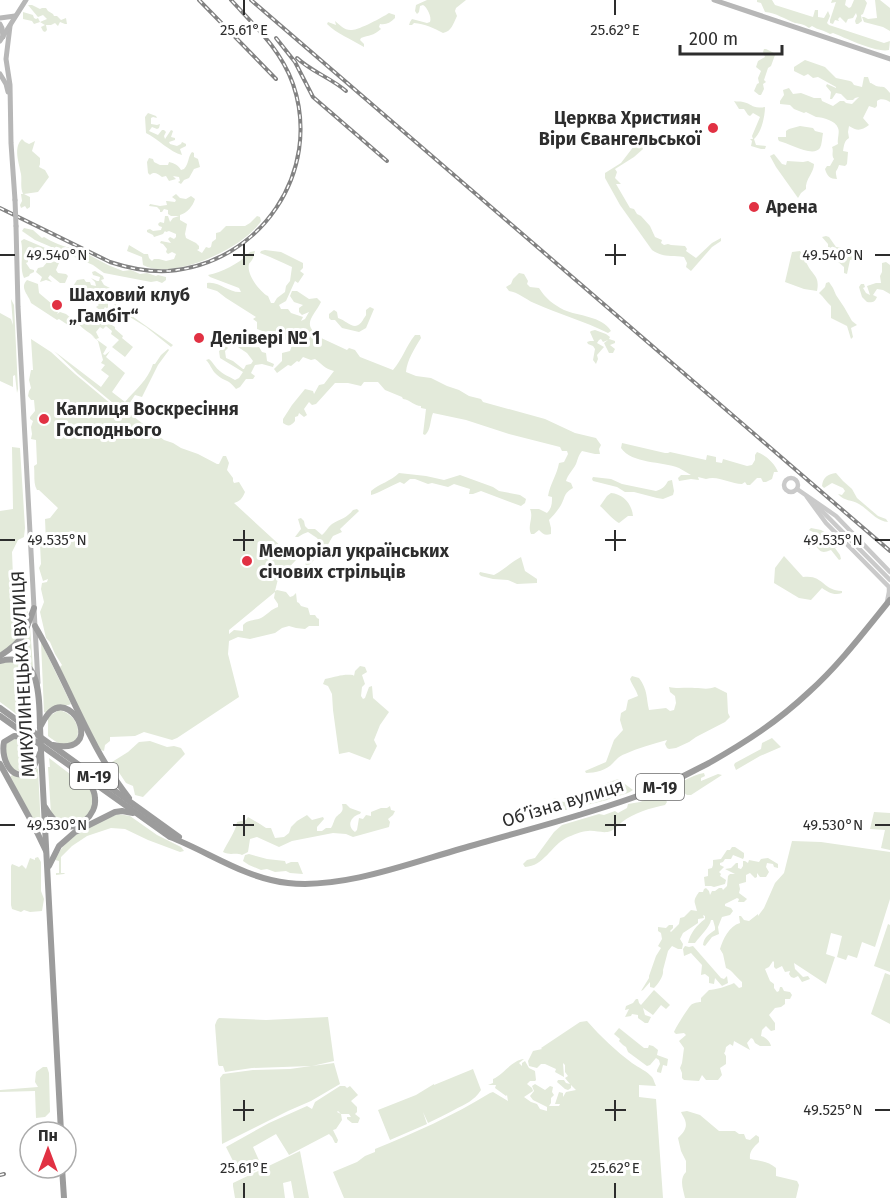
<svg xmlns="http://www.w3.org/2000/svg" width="890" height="1198" viewBox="0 0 890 1198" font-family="'Fira Sans',sans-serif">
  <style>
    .green { fill: #e3eada; fill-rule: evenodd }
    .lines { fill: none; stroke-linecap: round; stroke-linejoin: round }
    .tertiary { stroke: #cacaca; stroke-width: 4.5 }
    .secondary { stroke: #b7b7b7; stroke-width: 5 }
    .trunk { stroke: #9c9c9c; stroke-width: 6 }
    .rail-casing { stroke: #828282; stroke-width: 4 }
    .rail { stroke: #fff; stroke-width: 1.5; stroke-dasharray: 4.5; stroke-linecap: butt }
    .secondary-bridge { stroke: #b7b7b7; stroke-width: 5 }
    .trunk-bridge { stroke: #9c9c9c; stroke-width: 6 }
    .ticks { fill: none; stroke: #2d2d2d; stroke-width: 2 }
    .poi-dot { fill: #e13143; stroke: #fff; stroke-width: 2 }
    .labels { text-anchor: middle; stroke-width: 6; stroke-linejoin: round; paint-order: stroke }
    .shield { fill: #fff; stroke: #6c6c6c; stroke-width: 1.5 }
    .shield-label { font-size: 16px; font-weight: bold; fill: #2d2d2d }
    .poi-label { font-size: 18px; font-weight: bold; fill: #2d2d2d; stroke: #fff; text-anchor: start }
    .street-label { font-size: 18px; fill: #2d2d2d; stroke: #fff }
    .ticks-label { font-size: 15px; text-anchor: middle; fill: #2d2d2d; stroke: #fff; stroke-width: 6; stroke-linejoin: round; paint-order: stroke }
  </style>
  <rect width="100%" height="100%" fill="#fff"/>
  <!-- green -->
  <g class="green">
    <path d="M 427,0 L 466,0 L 456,8 L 455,11 L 457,16 C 453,24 452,31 443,33 C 434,28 425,24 414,23 L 412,25 L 409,25 L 410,22 L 412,19 L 427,23 L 430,22 C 432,17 427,7 423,5 L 420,6 L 419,12 L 417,14 L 415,11 L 416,5 Z"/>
    <path d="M 757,0 L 772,0 L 775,5 L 813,17 L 815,10 L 818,10 L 818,17 L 824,18 L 828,11 L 830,16 L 827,23 L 829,25 L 884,43 L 890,41 L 889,50 C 876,53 846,38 833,33 L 830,34 C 824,30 818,30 812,26 L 809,28 C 804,24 801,24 795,23 C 785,19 776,13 765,12 L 761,3 L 757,2 Z"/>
    <polygon points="832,0 846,0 845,5 849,8 851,7 854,0 865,0 867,3 863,14 861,15 862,21 858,24 856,24 855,21 857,16 856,13 853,18 848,19 846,23 840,17 838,19 839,21 835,20 833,24 830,23 830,20 836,2 831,3"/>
    <polygon points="875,0 880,0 890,8 890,31 883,27 864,22 862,17 864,17 868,19 877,18"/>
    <path d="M 28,5 L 32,5 L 40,9 L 42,8 L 46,8 L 48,11 L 53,14 L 54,16 L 57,16 L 61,20 L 66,18 L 67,24 L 65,24 L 60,22 L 58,26 L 55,23 L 51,25 L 46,25 L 47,30 L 45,32 L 43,31 L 41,27 L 45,25 L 40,22 L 34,24 L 32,21 L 23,19 L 23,12 L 33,15 L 34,18 L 36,19 L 38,18 L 40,22 L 47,19 L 43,15 L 38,17 C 37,16 29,6 28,5 Z"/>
    <path d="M 389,13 L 395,15 L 395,18 C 390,23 386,25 380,24 L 379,27 L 381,29 C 373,36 369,35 361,38 L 360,40 L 364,44 L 364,47 C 351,39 337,34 327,24 L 328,22 L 336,25 L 335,21 C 340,25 345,31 352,30 C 359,30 383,17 389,13 Z"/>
    <polygon points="764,49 766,49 774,53 775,55 771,66 768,68 764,80 766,82 763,84 764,89 761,95 759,95 754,91 757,84 759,83 758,78 761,71 756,67 758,61 765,57 763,52"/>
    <path d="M 805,60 L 825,67 L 836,78 L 850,81 L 852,82 L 854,85 L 862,87 L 864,77 L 868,77 L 870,83 C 872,83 874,85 876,86 C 883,88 883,84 890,93 L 890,102 C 886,99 880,98 877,101 L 877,106 L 875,108 L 869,106 L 863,118 L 869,125 C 861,131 857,131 849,126 L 848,132 L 849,138 C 844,141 844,146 843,151 L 848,152 L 847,164 L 845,166 L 839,165 C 836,174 835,168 837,179 C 830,179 827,176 825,169 L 827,166 L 830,166 L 834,159 C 831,155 834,151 832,147 L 838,144 C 837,139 840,132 838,128 C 836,121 823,117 816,117 L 806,112 L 804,113 L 794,109 L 790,105 L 780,104 L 780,101 L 784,95 L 783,90 L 789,88 L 793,94 L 801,93 L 814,98 L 821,98 L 822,101 L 833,106 L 840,101 L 844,101 L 846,103 L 852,104 L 859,97 L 855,98 L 853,100 L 847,100 L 841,94 L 836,93 L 832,99 L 830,99 L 831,92 L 826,86 L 827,84 L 836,88 L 836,87 L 818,77 L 813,78 L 808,74 L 804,76 L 794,71 L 794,67 Z"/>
    <path d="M 734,101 C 737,102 740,101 743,102 C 753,104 751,109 765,107 C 765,117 761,133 754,139 L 756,145 L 766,146 L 765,149 L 761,149 L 751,146 L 752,141 L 750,139 L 753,139 L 752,136 L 760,117 L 753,113 L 750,116 L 748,115 L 744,109 L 739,109 Z"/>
    <path d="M 148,113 L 156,116 L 157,118 L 153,117 L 151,118 L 151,124 L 157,125 L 160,124 L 159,128 L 157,129 L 152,127 L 149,131 L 158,135 L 162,130 L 164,130 L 166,132 L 164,136 L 165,139 L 171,130 L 173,131 L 171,137 L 175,138 L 175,140 L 169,142 L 170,144 L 177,146 L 181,144 L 182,142 L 186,144 L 186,146 L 180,149 L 182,155 C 170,152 158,139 146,133 L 145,117 Z"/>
    <path d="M 800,126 L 813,128 L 815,131 L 823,133 C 822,138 822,144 820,148 C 813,158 789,143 779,141 L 778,139 L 778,137 L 786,137 L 786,131 L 789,129 Z"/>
    <path d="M 634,137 L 641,144 L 643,149 L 634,157 L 615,169 L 617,172 L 615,178 L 621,184 L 616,184 L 630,208 L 634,209 L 637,214 L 641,216 L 650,226 L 655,237 L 662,240 L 661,243 L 664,245 L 668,244 L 671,245 L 685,246 L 687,249 L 686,251 L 696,258 L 712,243 L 721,238 L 721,241 L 712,247 L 691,271 L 686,267 L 687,263 L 684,257 C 671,255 664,258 652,250 L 620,205 L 605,178 L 605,173 L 621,163 L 634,146 L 633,139 Z"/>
    <path d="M 22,139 L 25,142 L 29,144 L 35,141 L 32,151 L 40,158 L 40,164 L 39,167 L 45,170 L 49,177 L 38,192 L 24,194 L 30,197 L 30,207 L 27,209 L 25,206 L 21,208 L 20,205 L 22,201 L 21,194 L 23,194 C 20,187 22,181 21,174 C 19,162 13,148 22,139 Z"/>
    <path d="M 192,152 L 194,153 L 194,157 L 198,159 L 200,167 L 194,169 L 189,178 L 184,180 L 181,184 L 178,182 L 180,181 L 179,177 L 173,176 L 176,179 L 169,181 L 166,176 L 162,177 C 158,174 154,171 150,175 L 148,173 L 147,162 L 149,158 L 153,159 L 154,162 L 160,165 L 168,165 L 169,162 C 174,163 178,165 181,170 L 184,169 C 189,164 188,156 192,152 Z"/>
    <path d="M 774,154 L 782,164 L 786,165 L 787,161 L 803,162 L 808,161 L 814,164 C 814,173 805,179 806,189 L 801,193 L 798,198 L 776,167 L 770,156 Z"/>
    <path d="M 176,194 L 180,198 L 186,199 L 191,196 L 195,199 C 193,206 187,213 180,215 L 180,220 L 187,224 L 185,234 L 186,238 L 196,243 L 199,246 L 199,249 L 197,250 L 202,253 L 206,247 L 209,248 L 211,247 L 212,242 L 216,239 L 216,233 L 220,232 L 226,226 L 245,226 L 250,223 L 257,216 L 260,217 L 261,221 C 244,248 173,281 143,265 L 142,257 L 127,251 L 129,245 L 144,254 L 148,254 L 149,258 L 152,261 L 154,259 L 159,259 L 166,261 L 174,259 L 176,254 L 172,252 L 168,254 L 166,252 L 167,249 L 163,244 L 160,243 L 161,241 L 171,243 L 168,239 L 170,237 L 174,239 L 176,237 L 176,234 L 169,231 L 166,232 L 165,231 L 163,234 L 154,237 L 153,235 L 147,232 L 147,230 L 150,229 L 153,231 L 161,230 L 162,227 L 159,226 L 158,224 L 160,222 L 164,223 L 165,216 L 168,216 L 170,222 L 173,218 L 179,216 L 171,216 L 168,214 L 168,210 L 164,209 L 162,212 L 160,212 L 160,210 L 157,207 L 149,206 L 150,204 L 160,206 L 167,205 L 166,201 L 167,201 L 175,202 L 176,200 L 172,197 Z"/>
    <path d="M 24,228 L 33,230 L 42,238 L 44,237 C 52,242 67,249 76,248 L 108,265 L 123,271 L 131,270 L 140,274 L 147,273 L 156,276 L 158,275 L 166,277 L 166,280 L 162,283 L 157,281 L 151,282 L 104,273 L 93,265 L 35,240 L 22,231 Z"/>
    <polygon points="826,236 829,237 836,247 851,249 858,256 858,258 850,260 847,274 844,273 844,267 836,260 836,256 828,247 828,244 822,237"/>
    <path d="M 24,239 L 50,250 L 48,257 L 41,254 L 38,256 L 35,249 L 28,249 L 28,262 L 26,263 L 30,269 L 34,270 L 34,272 L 30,274 L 29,276 L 24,278 C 19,267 24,253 21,241 Z"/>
    <path d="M 265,250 L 281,252 L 303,263 L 303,268 L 300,271 L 304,274 L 298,283 L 295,281 L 286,301 L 279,305 L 281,309 L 288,309 L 291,313 L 303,317 L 301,321 L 305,319 L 309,312 L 302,315 L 299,312 L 299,308 L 303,305 L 294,302 L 290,296 L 292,291 L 297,291 L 309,299 L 317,298 L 321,302 C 315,315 301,324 318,335 L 319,337 L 347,350 L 349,348 L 355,350 L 360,357 L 393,370 C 402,360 406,346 415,335 L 420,335 L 421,338 C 415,348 407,360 406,372 L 416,376 L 431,378 L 447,386 L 459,390 L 469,396 L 481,399 L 483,402 L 545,419 L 575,433 L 596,438 L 601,445 L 599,449 L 600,454 L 595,454 L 582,451 C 578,456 578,459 576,464 C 573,470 568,474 566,481 L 571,483 L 573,488 C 563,494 566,496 561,505 C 558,510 553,516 549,520 L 551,528 L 551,534 C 545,536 543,534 539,530 L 534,534 L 531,534 C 527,525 534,518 530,509 L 539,509 L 547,513 C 552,508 552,503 552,497 L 548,496 C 550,484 557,475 559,463 L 564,462 L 568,454 L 567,451 L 562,451 L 560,447 L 509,434 L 466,420 L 433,413 C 430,420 431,430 425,435 L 423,434 L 426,409 L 421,408 L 421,406 C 414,406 411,400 403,399 L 402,397 L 385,390 L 378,382 L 364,382 L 361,386 L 348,383 L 335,383 L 316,404 L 312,405 L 309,402 L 304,409 L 307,415 L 304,417 L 299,413 L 298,416 L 295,417 L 295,421 C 291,426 288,427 283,423 L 283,419 L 292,405 L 305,389 L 313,391 L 314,394 L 319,385 L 324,384 L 334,371 C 325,369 322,364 315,359 L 311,360 L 303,357 L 299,362 L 297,361 L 291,366 L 288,365 L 277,373 L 274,369 L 282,361 L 282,353 L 290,351 L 292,345 L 291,342 L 257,329 L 257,322 L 253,319 L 256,317 L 226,298 L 217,291 L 207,288 L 207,283 C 220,281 228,293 241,292 L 239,288 L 210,277 L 208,275 C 223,272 240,263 250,252 L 255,251 C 254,254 254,257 252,260 C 251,262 249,263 249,264 C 246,274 260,292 268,296 L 271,303 L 274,303 L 277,298 L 285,292 L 286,286 L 290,281 L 292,267 C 281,262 271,257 260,253 L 261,251 Z"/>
    <path d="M 800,251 C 804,256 804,259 807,264 C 813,276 820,276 817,291 L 804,289 L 785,282 L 792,252 Z"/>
    <polygon points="49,260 59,263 56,270 58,273 66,274 68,276 65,283 60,283 50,275 48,278 52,282 46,280 40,282 42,277 36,272 38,268 43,267"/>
    <path d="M 886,262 L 890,265 L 890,294 L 883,290 L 877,289 L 873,295 L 877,297 C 875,302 872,303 867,302 L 862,297 L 859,287 L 861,284 L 864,284 L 865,287 L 863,288 L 866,293 L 870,295 L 867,286 L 876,283 L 881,283 L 880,276 L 882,272 L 882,263 Z"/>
    <path d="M 95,271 L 103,276 L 104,279 L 101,280 L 104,285 L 110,288 L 111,296 L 114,298 L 114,301 L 110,301 L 108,303 L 108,309 L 105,307 L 102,312 L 96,307 L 99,305 C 91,298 80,295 72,288 L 77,280 L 84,279 L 86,282 L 90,282 L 91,285 L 96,286 L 95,282 L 91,278 L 97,281 L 99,281 L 100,277 L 93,275 L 92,272 Z"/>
    <path d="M 519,273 L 524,274 L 528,281 L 527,284 L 530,287 L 539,288 C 545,298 554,305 564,310 C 578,316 602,316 611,331 L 608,333 C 584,321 559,314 534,303 C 525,299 518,292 509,291 L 506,287 L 511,284 L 513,279 Z"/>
    <path d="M 27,280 L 38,284 L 39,293 L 52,304 L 54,304 L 58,312 L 57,314 L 60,312 L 66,314 L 72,319 L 72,323 L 69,323 L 68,325 L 59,319 L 57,320 L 31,303 C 29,295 19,288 27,280 Z"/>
    <path d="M 829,282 L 833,288 L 836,295 L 844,307 L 852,321 L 857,325 L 851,328 L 853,337 L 851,339 L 847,326 L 831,318 L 831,306 C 826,302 824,297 819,293 L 825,287 L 826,283 Z"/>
    <polygon points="11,299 14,305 18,389 17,393 15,375 13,376 13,387 0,381 0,313 11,319 13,325"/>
    <path d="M 115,304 L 173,345 L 171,347 L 146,327 L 125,314 L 119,322 L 110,316 L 107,322 L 115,327 L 115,329 L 123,336 L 122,338 L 133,347 L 125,357 L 112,347 L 119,340 L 111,334 L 112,331 L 106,326 L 103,329 L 100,327 L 96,332 L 99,338 L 96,339 L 107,347 L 103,354 L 105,355 L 110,351 L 106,357 L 125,373 L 112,392 L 125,402 C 135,390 148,380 153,364 L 155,364 L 161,355 L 168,349 L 169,350 L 158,365 L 142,397 L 135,395 L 125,410 L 164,440 L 173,443 L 181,448 L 198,454 L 217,464 L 219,464 L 223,456 L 226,456 L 229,463 L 227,470 L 233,478 L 233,481 L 234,483 L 239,482 L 245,492 C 242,499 240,501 234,503 L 296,560 L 278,579 L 275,591 L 277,590 L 286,592 L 290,597 L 293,596 L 296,593 L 297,602 L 299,603 L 301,606 L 308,608 L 310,615 L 315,615 L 317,618 L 319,619 L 319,626 L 309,626 L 305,629 L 296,628 L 289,626 L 282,628 L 275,633 L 250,639 L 238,637 L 229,641 L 228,654 L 239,697 L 177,738 L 172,740 L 144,732 L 135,736 L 110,737 L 110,741 L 105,745 L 104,751 L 101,750 L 96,742 L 62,673 L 60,667 L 62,665 L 55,654 L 50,642 L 46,638 L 40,612 L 44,602 L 41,589 L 42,583 L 47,582 L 48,579 L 43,581 L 39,568 L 41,564 L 40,544 L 46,543 L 46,542 L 45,519 L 50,518 L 58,508 L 39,490 L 37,490 C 33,483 35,475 34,466 L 37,464 L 36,440 L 31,439 L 32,434 L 31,427 L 33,421 L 30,419 L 30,417 L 35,411 L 34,400 L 31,400 L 28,396 L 29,391 L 31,388 L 29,380 L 31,370 L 33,370 L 31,339 L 51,352 L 75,374 L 123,414 L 125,413 L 78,374 L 54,351 L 101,387 L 109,376 L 101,370 L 105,365 L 101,363 L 103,360 L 98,341 L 92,336 L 95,338 C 90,332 83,330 78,323 L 83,321 L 85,321 L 86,315 L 90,310 L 94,312 L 97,315 L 105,317 ZM 275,592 L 274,598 L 278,604 L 278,607 C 271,609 267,615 261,618 C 254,621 249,619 243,625 L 243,631 L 234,630 L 229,634 L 229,630 Z"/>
    <path d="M 370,307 L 374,309 L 366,328 L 359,332 L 342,328 L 335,320 L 331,320 L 329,318 L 329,314 L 334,310 L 337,312 L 338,318 C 348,321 355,333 363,320 C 367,313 366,318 366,310 Z"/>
    <polygon points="595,330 606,334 610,337 609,339 615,341 615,343 610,345 615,349 613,353 609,353 604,343 608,340 603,342 601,339 599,340 597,343 604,347 597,355 598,359 596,364 593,360 595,349 593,346 588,344 587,342 590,341 594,341 590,332 591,331"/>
    <path d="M 232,334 L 240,337 L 240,342 C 246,347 251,348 259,347 L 262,352 L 266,353 L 267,361 L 274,364 L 273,367 L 262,364 L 255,365 L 251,373 L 255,376 L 253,379 L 246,379 L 240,387 L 236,389 C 234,387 232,384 229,382 C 224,379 221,379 215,373 C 212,370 210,364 206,360 L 209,359 C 212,361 213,364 215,366 C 220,373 228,376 235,380 L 239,378 L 243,372 L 220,358 L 219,351 L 226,346 L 228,348 L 225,351 L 226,358 L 233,361 L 243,369 L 244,369 L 246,365 L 251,364 L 253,361 L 247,353 L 232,343 L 229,336 Z"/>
    <path d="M 622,443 L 665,453 L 668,453 L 670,452 L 706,460 L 707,455 L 716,457 L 716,462 L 722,463 L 723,459 L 747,466 L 752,465 L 755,460 L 755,455 L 757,452 C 766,455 775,464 778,472 L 774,472 L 772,479 L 766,482 L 763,482 L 761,478 L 757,478 L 750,485 L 747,485 L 745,482 L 742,484 C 730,484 718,475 706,479 L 698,477 L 699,480 L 691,479 L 679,481 L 678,478 L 681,475 L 691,475 C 687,473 683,470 679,468 C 662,461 632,464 621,448 Z"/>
    <polygon points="12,447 20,448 25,528 24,537 18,540 12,552 13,577 15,584 27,595 28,618 20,638 0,654 0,511 13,509"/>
    <path d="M 399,473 L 426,476 L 444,480 L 460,475 L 493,487 L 499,491 L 520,495 L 526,499 L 525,503 L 521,506 L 481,491 L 473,494 L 469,494 L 470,489 L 454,484 L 448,487 L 432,483 L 428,484 L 415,479 L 410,479 L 404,484 L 400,482 C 392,485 377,494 371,495 L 371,491 C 379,484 391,481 399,473 Z"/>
    <path d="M 836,473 L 843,481 L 852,489 L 857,498 L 878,516 L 886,519 L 888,522 C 876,521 869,510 859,504 C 851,499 845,502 838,494 L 842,495 L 845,491 L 843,488 L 832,483 L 824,488 L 822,486 C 823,477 828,474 836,473 Z"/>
    <path d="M 593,477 L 611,479 L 622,484 L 656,491 C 662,489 665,487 668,481 L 672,480 L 674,491 L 673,495 L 663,499 L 657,498 L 634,492 L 625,492 L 617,487 L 593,481 L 592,479 Z"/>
    <path d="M 611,493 C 623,494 632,504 633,516 L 628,516 L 619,523 C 614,521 605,510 600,506 L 607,496 Z"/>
    <path d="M 357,509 L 359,511 L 340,529 L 342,532 L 333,536 C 329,542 327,548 321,553 C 320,554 318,554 317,556 C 312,561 314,563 306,566 L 305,562 C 307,558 310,558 313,554 C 316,551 318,545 319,541 L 317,538 L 308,532 L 303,534 L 298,537 L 295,537 L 301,529 L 298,519 L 301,518 L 304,521 L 305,526 L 308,529 L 315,529 L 322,535 C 326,532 327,528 332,524 C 340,519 347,518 353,510 Z"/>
    <path d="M 811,528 L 821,530 L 828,534 L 828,541 C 833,545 836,543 842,541 L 842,545 L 835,548 L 840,555 L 841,559 L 839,560 L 831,550 C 823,553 821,553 816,546 L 813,546 L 809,549 L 808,546 L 817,538 L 815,533 L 809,530 Z"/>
    <path d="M 784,556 L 803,577 C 823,574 822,590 842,591 L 842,593 C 834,596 828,592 822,588 L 811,600 L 799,598 L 774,583 L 775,568 Z"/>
    <path d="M 521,557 L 525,571 L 537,579 L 537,583 L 517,584 L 508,580 L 493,579 L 481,576 L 479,574 L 480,572 L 494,575 C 504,570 511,562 521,557 Z"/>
    <polygon points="30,627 33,668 25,660 13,654 13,650 22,640"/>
    <path d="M 41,642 L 71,704 C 60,709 59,702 46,713 L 44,712 Z"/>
    <polygon points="9,661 26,666 31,676 33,712 31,725 0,702 0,664"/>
    <path d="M 360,666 L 365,667 L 367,672 L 362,675 L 365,684 L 362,687 L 361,696 L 363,699 L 365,698 L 369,687 L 372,686 L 373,698 L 389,712 L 380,725 L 374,740 L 377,746 L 370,760 L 349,752 L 339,754 L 333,710 L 332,694 L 328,686 L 323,684 L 325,679 C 337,677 341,674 353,675 L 354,676 L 355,671 Z"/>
    <path d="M 632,676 L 639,678 C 648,690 646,698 649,710 L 666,708 L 670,711 L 674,710 L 676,703 L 675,696 L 670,692 L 669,687 C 678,689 686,687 695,688 C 702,688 707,690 715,687 L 727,693 L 728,713 L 730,717 L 725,722 L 696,737 L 689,742 L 676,748 L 669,749 L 667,748 L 665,744 L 667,740 C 653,744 638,748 625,754 C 619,756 617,759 613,763 C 607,770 595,773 586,773 L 585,771 L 606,762 L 614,740 L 623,730 L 620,720 L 621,713 L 626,710 L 628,700 L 638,696 C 636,689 632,685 630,679 Z"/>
    <path d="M 59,710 C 83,715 85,749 61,744 C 57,743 52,739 48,736 L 48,717 Z"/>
    <polygon points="772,738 781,747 760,756 736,770 734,765 735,763 761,749 762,743"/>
    <path d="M 15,739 C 39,741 40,770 15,771 L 5,763 L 5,744 Z"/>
    <polygon points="150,741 167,747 174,746 181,748 185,754 143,797 135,795 133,786 126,783 112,762 128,752 139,742"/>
    <path d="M 49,758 L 91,790 C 92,795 94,800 93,805 C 93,810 90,814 86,817 C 71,826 64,826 51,814 L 48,767 L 50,767 Z"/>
    <polygon points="36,768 38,769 41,829 39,829 36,824 10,777 12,775 29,774"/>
    <path d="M 704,773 L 705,776 L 701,778 L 701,781 L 718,774 L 722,775 L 691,795 L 687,795 L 684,793 L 681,793 L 675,800 L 672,800 L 669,797 L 667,797 L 666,791 C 676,785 692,775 704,773 Z"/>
    <path d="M 618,779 L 633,790 C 625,796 615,795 607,800 L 566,810 L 560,810 L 556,807 L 557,804 L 553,802 L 553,799 L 557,798 L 563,802 L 572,800 L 582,793 L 595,795 L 600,794 L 604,784 Z"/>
    <path d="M 662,794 L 667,802 L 665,805 C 650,808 634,813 622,822 C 618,825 615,829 611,831 C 603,834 596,830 588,831 C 581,831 573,835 566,838 C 551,846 544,866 525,867 L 523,864 L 527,860 L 535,858 L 554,832 L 562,825 L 599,814 L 604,815 L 615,811 L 618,813 L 627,808 L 628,804 L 640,802 L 656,795 Z"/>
    <path d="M 342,804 L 346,804 L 350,808 L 361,812 L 360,814 C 351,816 346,826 355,832 L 357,830 L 359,818 L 363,819 L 366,815 L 371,816 L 371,812 L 381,808 L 387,808 L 390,806 L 391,810 L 395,811 L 393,815 L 388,819 L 390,822 L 389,827 L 353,837 L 346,834 L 333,833 L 292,841 L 279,847 L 257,837 L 250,839 L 248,852 L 242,855 C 235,852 231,856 223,852 C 227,843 236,831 237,822 L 246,820 L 248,817 L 260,824 L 266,828 L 271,828 L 275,838 L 284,837 L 289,833 L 291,827 L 297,821 L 307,815 L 312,820 L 323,817 L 324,819 L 317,827 L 317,831 L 322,831 L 326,828 L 331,828 C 333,825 334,820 336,817 C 341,812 344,812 342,804 Z"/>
    <polygon points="874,812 890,813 890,850 881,848 885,830 870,829"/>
    <path d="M 118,814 L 130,816 L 157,835 L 181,847 L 184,851 L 180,852 L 148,840 L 125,829 L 111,828 L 87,836 L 72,846 L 61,857 L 61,873 L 65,873 L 64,874 L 56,875 L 56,873 L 59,873 L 59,861 L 55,860 C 66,834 93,825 118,814 Z"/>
    <path d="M 792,841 L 821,842 L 890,852 L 890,899 L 875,947 L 862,942 L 857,958 L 848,955 L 846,960 L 837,957 L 842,936 L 831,933 L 826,954 L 835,957 L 826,984 L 794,963 L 795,969 L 803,977 L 808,976 L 810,979 L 802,982 L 798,976 L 794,978 L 791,977 L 789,974 L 790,971 L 785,972 L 782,966 L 776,969 L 774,967 L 774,962 L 773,961 L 769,967 L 765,969 L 770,981 L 774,984 L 774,988 L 777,992 L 779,991 L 780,987 L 782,987 L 784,991 L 790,992 L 792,995 L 790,999 L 785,999 L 785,1004 L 781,1007 L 775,1008 L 769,1015 L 775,1023 L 775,1030 L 771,1031 L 766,1026 L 762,1030 L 761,1036 C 765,1037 770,1041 771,1046 L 760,1046 L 755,1043 L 753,1039 L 751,1038 L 747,1043 L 750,1050 L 734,1041 L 733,1046 L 730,1044 L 726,1047 L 725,1052 L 724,1053 L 726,1056 L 726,1064 L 720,1068 L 722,1075 L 718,1080 L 706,1080 L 702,1075 L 699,1081 L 684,1080 L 682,1078 L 682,1073 L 680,1068 L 682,1063 L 684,1048 L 679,1041 L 686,1035 L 684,1033 L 676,1034 L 674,1032 C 676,1027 688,1008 691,1005 C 693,1003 698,1002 701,1002 L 701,998 L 709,990 C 715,990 728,986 734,983 L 739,988 L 742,987 L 742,982 C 736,977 732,970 726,968 L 723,954 L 720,949 C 723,939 729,926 740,923 L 739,916 L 741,916 L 744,920 L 749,921 L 758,914 L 758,916 L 764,908 L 775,883 L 784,873 Z"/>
    <polygon points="732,847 735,847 744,853 744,857 743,859 733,855 731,859 725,859 723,862 720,863 720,865 724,867 719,872 721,874 720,876 726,880 725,884 714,887 711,886 705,886 704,877 708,876 708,869 712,868 713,865 713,860 721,859 727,850 730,850"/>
    <polygon points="249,854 267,859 285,861 286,864 291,862 298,862 303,874 290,873 286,871 275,872 267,869 261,870 249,865 243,861 245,855"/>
    <polygon points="38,857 41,862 41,891 44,899 42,911 30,912 24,910 21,912 12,909 11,905 11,866 12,864 19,867 22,865 26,869 30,858 35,860 35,858"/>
    <path d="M 768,858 L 778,864 L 778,868 L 774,867 L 773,864 L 767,863 L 766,867 L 769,872 L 766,877 L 760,877 L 757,873 L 757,877 L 755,878 L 750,873 L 746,875 L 746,882 L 739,884 L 740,889 L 739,893 L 747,899 L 744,902 L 738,902 L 739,899 L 737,898 L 725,904 L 725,906 L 731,908 L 733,911 L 730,915 L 722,917 L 718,927 L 719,934 L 712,937 L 705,946 L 703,945 C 704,937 709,934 715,930 L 715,927 L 713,920 L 711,920 C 710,927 700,936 695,943 L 688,943 C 691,932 696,926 705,919 L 705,916 L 703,915 L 704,918 L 698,919 L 698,923 L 683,933 L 680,939 L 683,944 L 682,949 L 678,949 L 672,946 L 668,951 L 663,970 C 664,976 658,984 654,988 L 650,987 L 650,982 L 643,990 L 641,991 L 649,978 L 649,976 L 656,956 L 661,948 L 658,946 L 662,939 L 661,933 L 658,931 L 658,927 L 666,928 L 669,925 L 673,925 L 673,928 L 670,931 L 671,932 L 679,924 L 680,918 L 684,917 L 691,910 L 697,911 C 695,901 692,902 699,892 L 703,892 L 704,889 L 706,888 L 709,891 L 710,895 L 712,891 L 715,891 L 719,888 L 722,888 L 723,890 L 727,886 L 728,876 L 730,874 L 735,874 L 725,869 L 731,868 L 736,863 L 738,863 L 738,868 L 741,869 L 743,866 L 743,861 L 745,861 L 748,863 L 749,860 L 759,862 L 761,859 Z"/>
    <polygon points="888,924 890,925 890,972 874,966"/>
    <polygon points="685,946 689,947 693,946 721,978 724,979 727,976 728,983 722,986 715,978 714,984 709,983 709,977 705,974 701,975 702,965 691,953 684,956 683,949"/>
    <polygon points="885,973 890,975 890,1024 871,1014"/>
    <polygon points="654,990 670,1005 666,1009 661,1005 653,1015 643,1008 645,1015 651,1017 648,1023 645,1023 638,1018 638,1015 632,1014 631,1016 625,1017 629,1009 625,1010 626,1006 633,1003 636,999 638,999 639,1003 641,1005"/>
    <polygon points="328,1017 334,1061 312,1066 334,1063 340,1084 311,1101 288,1111 222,1144 220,1078 223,1074 253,1070 290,1069 311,1066 252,1068 225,1072 223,1066 219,1066 218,1064 215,1025 217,1020 219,1018 266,1020"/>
    <path d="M 587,1021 C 601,1037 616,1051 632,1063 C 639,1068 647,1071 652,1077 C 654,1080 654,1082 656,1086 L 639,1085 L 639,1097 L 656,1099 L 663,1198 L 344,1198 L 333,1172 L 357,1162 L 365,1156 L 375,1152 L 375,1149 C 414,1133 453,1116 490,1093 L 493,1092 L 508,1101 L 507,1095 L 506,1096 L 495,1088 L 496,1085 L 488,1085 L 493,1083 L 493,1079 C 504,1074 512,1060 524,1059 L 519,1063 L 522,1066 L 522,1063 L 525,1061 L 529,1068 L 535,1071 L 536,1080 L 535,1081 L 530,1081 L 527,1084 L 532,1088 L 533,1091 L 524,1097 L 531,1102 L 537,1104 L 540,1109 L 547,1111 L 547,1107 L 533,1100 L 530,1096 L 534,1091 L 532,1086 L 535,1084 L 545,1090 L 550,1086 L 553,1087 L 552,1092 L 554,1095 L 551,1098 L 551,1103 L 549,1106 L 559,1106 L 560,1104 L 555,1104 L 559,1092 L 563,1093 L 563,1097 L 566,1092 L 576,1090 L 571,1085 L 571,1088 L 568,1090 L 565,1089 L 557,1082 L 558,1080 L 564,1080 L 566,1083 L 570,1084 L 565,1078 L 568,1076 L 565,1072 L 565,1065 L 563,1063 L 564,1077 L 555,1072 L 556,1069 L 545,1064 L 541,1064 L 537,1068 L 529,1066 L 528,1061 L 533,1051 L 542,1049 L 541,1048 L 580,1022 Z"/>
    <polygon points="619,1028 644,1048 648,1048 649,1045 653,1046 658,1050 657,1055 668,1059 667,1066 663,1065 661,1073 657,1072 657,1070 660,1064 659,1060 656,1058 650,1065 647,1066 628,1052 626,1047 623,1045 619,1041 620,1039 614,1034"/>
    <polygon points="43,1067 47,1067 49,1073 50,1112 45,1117 36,1118 35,1091 0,1092 0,1090 38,1087 35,1082 36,1072"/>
    <path d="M 473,1069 L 481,1090 C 474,1101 465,1104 454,1110 C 446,1114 437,1119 428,1123 L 423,1112 L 427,1124 L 390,1140 L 378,1110 L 416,1095 L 434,1084 L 434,1085 Z"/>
    <polygon points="340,1086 345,1086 347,1088 350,1086 358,1095 351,1101 357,1107 357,1112 355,1114 360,1118 358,1123 352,1123 347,1119 347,1117 351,1117 349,1114 341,1114 338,1111 337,1112 341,1114 342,1120 336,1129 333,1130 338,1140 337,1143 335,1143 332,1137 329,1134 289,1155 276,1134 253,1147 262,1167 244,1176 241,1170 238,1171 226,1147 269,1123 307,1106 312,1109 315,1102"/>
    <path d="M 687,1111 L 700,1115 L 719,1131 L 735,1131 L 739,1134 L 744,1134 L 746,1139 L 750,1140 L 756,1135 L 759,1137 L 759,1142 C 754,1147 749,1151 750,1159 C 760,1161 768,1161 776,1168 L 776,1176 L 797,1181 L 799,1185 L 796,1198 L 685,1198 C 683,1189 679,1179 686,1172 L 686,1161 L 681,1151 L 678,1138 C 683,1133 688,1128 685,1120 C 684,1117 682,1115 681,1112 Z"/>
    <polygon points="300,1151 309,1198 294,1198 291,1181 283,1183 285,1198 235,1198 233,1186 233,1183"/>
  </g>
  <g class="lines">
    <!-- tertiary -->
    <g class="tertiary">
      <circle cx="791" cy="485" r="7"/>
      <polyline points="797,489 836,516 890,572"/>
      <polyline points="807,497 826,523 889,587 889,592 887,602"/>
      <polyline points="816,505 890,580"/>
    </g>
    <!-- secondary -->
    <g class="secondary">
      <polyline points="714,0 890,59"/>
      <polyline points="0,18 15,16"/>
      <polyline points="0,24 2,28 3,37"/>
      <polyline points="10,26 6,59 10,85 11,143 15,200"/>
      <polyline points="0,41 26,0"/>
      <polyline points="0,74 6,84 8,92"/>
      <polyline points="16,226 18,307 38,683"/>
    </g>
    <!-- trunk -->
    <g class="trunk">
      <path d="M 35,626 C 68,682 88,746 129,798"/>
      <path d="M 0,656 C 23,641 25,634 34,608"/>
      <path d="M 0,661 C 42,650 39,700 40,727"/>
      <polyline points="0,708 179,837"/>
      <path d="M 0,716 L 170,837 C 209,852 244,878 288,883 C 342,889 408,864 460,849 C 521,831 584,816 643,794 C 666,786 687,774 709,763 C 746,742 777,722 809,692 C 839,665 864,632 890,600"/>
      <path d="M 40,727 C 43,722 46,715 51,711 C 75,692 104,756 53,745"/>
      <path d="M 30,737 L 14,736 L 4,742 C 0,761 15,786 32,769 C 36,764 38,757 41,751"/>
      <polyline points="41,751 61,1132"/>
      <polyline points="0,764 34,826 46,851"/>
      <path d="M 45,807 C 49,814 54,821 61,825 C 78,832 97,815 95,798 C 95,791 91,786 88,781"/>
      <polyline points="49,866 59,846 75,832 115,812 122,811 133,813"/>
      <polyline points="62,1168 64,1198"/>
    </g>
    <defs>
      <g id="rail">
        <polyline points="199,0 276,79"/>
        <polyline points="251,0 890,551"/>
        <polyline points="276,38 295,62 313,97 387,161"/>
        <path d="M 297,58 C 312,72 331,78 346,91"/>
        <path d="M 0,208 L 110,262 C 128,268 148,272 168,271 C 260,264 323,172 293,84 C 281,50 255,26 231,0"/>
        <polyline points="0,1175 4,1174"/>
      </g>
    </defs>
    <!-- rail casing -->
    <use href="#rail" class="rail-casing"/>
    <!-- rail -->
    <use href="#rail" class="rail"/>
    <!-- secondary-bridge -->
    <polyline class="secondary-bridge" points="15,200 16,226"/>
    <!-- trunk-bridge -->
    <polyline class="trunk-bridge" points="40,727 41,751"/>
  </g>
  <!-- ticks -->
  <path class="ticks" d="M 244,0 L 244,15M 615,0 L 615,15M 244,244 L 244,265M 615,244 L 615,265M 0,255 L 15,255M 233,255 L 254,255M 605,255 L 626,255M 875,255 L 890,255M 244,530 L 244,551M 615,530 L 615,551M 0,540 L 15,540M 233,540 L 254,540M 605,540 L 626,540M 875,540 L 890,540M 244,815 L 244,836M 615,815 L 615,836M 0,825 L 15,825M 233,825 L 254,825M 605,825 L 626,825M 875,825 L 890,825M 244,1100 L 244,1121M 615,1100 L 615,1121M 233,1110 L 254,1110M 605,1110 L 626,1110M 875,1110 L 890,1110M 244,1183 L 244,1198M 615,1183 L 615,1198"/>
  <!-- markers -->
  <g class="poi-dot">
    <circle cx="713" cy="128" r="6"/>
    <circle cx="754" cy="207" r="6"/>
    <circle cx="57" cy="305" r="6"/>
    <circle cx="199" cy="338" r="6"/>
    <circle cx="44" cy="419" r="6"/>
    <circle cx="247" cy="561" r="6"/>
  </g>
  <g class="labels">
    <!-- shield labels -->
    <g class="shield">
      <rect x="70" y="763" width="48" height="26" rx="4.5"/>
      <rect x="636" y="774" width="48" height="26" rx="4.5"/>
    </g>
    <g class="shield-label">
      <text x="94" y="782">М-19</text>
      <text x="660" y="793">М-19</text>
    </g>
    <!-- poi labels -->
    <g class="poi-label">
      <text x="701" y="124" text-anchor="end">Церква Християн<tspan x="701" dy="21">Віри Євангельської</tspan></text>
      <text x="766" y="213">Арена</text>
      <text x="69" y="301">Шаховий клуб<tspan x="69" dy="21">„Гамбіт“</tspan></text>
      <text x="211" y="344">Делівері № 1</text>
      <text x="56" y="415">Каплиця Воскресіння<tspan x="56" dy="21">Господнього</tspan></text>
      <text x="259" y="557">Меморіал українських<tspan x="259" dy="21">січових стрільців</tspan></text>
    </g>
    <!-- street labels -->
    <g class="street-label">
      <text transform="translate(23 674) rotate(-93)" y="6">МИКУЛИНЕЦЬКА ВУЛИЦЯ</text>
      <text transform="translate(563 803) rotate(-17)" y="6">Обʼїзна вулиця</text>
    </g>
  </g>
  <g class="ticks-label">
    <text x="244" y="35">25.61°E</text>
    <text x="615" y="35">25.62°E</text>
    <text x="57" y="260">49.540°N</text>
    <text x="833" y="260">49.540°N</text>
    <text x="57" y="545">49.535°N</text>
    <text x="833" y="545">49.535°N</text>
    <text x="57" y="830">49.530°N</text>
    <text x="833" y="830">49.530°N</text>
    <text x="833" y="1115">49.525°N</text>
    <text x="244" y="1173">25.61°E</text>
    <text x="615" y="1173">25.62°E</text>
  </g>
  <!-- north arrow -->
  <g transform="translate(48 1150)"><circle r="28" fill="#ffffff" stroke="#ababab" stroke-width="1.5"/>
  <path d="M0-4.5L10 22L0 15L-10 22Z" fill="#e13143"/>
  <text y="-9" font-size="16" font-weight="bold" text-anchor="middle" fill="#2d2d2d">Пн</text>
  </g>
  <!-- scale -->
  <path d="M680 45v9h102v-9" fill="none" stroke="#2d2d2d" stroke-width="3"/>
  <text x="689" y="45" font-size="18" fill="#2d2d2d" stroke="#ffffff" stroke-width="4.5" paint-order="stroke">200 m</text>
</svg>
